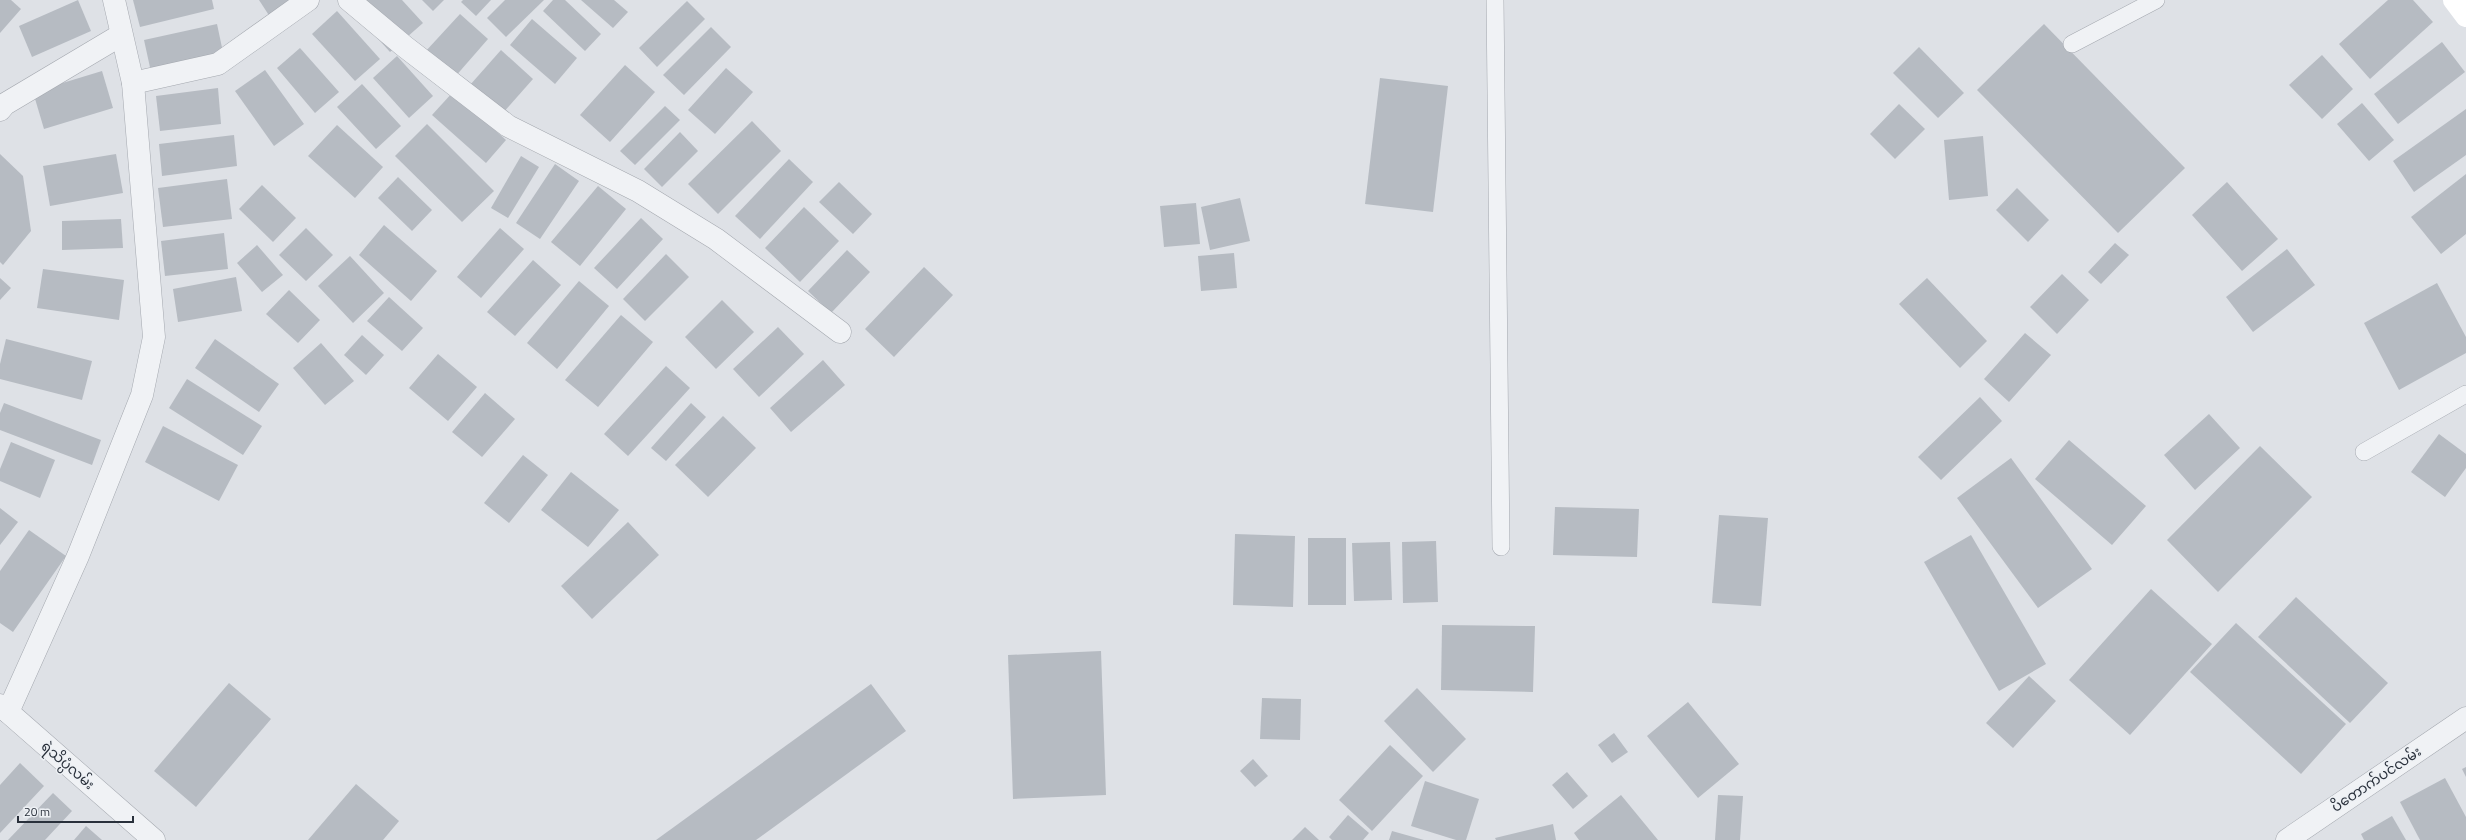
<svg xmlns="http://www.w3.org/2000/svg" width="2466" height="840" viewBox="0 0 2466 840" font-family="'Titillium Web','Noto Sans Myanmar',sans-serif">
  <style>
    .building { fill: #b6bbc2 }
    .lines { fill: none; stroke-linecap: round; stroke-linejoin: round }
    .lane-casing { stroke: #a4a8af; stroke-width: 18 }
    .street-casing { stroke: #a4a8af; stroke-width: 23 }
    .lane { stroke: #f0f2f5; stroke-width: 17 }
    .street { stroke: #f0f2f5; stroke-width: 22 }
    .secondary { stroke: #fff; stroke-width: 22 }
    .labels { text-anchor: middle; stroke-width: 3; stroke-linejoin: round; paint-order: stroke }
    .street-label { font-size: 14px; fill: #29303b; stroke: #edf0f4 }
  </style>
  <rect width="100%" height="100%" fill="#dee1e6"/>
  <!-- building -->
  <g class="building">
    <polygon points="0,0 11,0 21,9 0,33"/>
    <polygon points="78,0 91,31 32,57 19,26"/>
    <polygon points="133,0 212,0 214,9 140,27"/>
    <polygon points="259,0 303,0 272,20"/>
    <polygon points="348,0 402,0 423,23 390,52 345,2"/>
    <polygon points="422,0 444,0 433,11"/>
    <polygon points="463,0 491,0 476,16 461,2"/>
    <polygon points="505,0 544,0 506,37 487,18"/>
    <polygon points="553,0 565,0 601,34 585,51 543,11"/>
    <polygon points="581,0 614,0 628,12 613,28"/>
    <polygon points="2388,0 2413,0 2433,22 2370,79 2339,44"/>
    <polygon points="687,1 705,19 657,67 639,48"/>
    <polygon points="337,11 380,59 355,81 312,34"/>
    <polygon points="460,14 488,39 454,78 425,52"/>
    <polygon points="532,19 577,58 555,84 510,45"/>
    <polygon points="217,24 224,57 151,72 144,40"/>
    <polygon points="2044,24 2185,168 2118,233 1977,90"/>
    <polygon points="711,27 731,47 684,95 663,75"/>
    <polygon points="2442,42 2465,72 2398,124 2374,94"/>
    <polygon points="1919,47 1964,93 1938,118 1893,73"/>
    <polygon points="300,48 339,92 315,113 277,68"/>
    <polygon points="501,50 533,79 502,114 470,85"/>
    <polygon points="2322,55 2353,89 2322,119 2289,85"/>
    <polygon points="397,56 433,96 409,118 373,78"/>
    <polygon points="625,65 655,92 610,142 580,115"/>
    <polygon points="726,68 753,92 715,134 688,110"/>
    <polygon points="265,70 304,124 274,146 235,91"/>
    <polygon points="102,71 113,108 44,129 33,92"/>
    <polygon points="1380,78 1448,86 1433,212 1365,204"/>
    <polygon points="362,84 401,126 376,149 337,107"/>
    <polygon points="218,88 221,124 160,131 156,96"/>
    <polygon points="453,92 506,140 486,163 432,115"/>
    <polygon points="2362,103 2394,140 2369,161 2337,124"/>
    <polygon points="1899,104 1925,129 1895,159 1870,134"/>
    <polygon points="665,106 680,120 635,165 620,151"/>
    <polygon points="2466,109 2466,155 2414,192 2393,161"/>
    <polygon points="752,121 781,151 718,214 688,184"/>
    <polygon points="427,124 494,191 462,222 395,156"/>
    <polygon points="337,125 383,167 355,198 308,156"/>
    <polygon points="680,132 698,151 662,187 644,169"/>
    <polygon points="234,135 237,166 162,176 159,144"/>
    <polygon points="1983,136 1988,196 1949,200 1944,140"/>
    <polygon points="0,154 23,176 31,231 3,265 0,262"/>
    <polygon points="116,154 123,193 50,206 43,166"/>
    <polygon points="521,156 539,167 508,218 491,208"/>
    <polygon points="789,159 813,182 760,239 735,216"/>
    <polygon points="555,164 579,181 540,239 516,223"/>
    <polygon points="2466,174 2466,234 2441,254 2411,217"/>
    <polygon points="398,177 432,210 412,231 378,198"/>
    <polygon points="227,179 232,219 163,227 158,188"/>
    <polygon points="839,182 872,214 853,234 819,202"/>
    <polygon points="2227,182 2278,239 2242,271 2192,215"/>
    <polygon points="262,185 296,218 273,242 239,209"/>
    <polygon points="598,186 626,209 580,266 551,242"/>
    <polygon points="2017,188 2049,220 2028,242 1996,210"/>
    <polygon points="1240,198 1250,241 1210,250 1201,207"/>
    <polygon points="1196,203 1200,244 1164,247 1160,206"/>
    <polygon points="804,207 839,241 800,282 765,248"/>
    <polygon points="641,218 663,239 617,289 594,268"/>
    <polygon points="121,219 123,248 62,250 62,221"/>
    <polygon points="384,225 437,271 411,301 359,255"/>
    <polygon points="306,228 333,255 306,281 279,255"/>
    <polygon points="500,228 524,249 481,298 457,277"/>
    <polygon points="224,233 228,269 165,276 161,241"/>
    <polygon points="2115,243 2129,255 2101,284 2088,272"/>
    <polygon points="257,245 283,275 262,292 237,263"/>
    <polygon points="2287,249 2315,285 2253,332 2226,297"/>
    <polygon points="847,250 870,272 831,313 808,291"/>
    <polygon points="1234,253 1237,288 1201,291 1198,256"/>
    <polygon points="666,254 689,277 645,321 623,299"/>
    <polygon points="350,256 384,293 353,323 318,286"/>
    <polygon points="533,260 561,285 515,336 487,312"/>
    <polygon points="924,267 953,295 894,357 865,329"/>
    <polygon points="43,269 124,280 119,320 37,308"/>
    <polygon points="2062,274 2089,300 2057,334 2030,307"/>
    <polygon points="236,277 242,311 178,322 173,289"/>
    <polygon points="0,278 11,288 0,300"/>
    <polygon points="1927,278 1987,341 1960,368 1899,304"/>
    <polygon points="579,281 609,306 557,369 527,343"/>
    <polygon points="2437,283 2466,337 2466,353 2399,390 2364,323"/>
    <polygon points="289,290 320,320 298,343 266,314"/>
    <polygon points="389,297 423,328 402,351 367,321"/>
    <polygon points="722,300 754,332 716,369 685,337"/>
    <polygon points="621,315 653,342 598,407 565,380"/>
    <polygon points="778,327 804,354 759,397 733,369"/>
    <polygon points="2025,333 2051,355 2009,402 1984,379"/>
    <polygon points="362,335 384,355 366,375 344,355"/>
    <polygon points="6,339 92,361 82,400 0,379 0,364"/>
    <polygon points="215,339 279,384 259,412 195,368"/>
    <polygon points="321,343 354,381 325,405 293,368"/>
    <polygon points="438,354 477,387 448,421 409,388"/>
    <polygon points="823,360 845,385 791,432 770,408"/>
    <polygon points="666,366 690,388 628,456 604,434"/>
    <polygon points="187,379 262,426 243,455 169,408"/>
    <polygon points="485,393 515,419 482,457 452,432"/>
    <polygon points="1980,397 2002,421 1941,480 1918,457"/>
    <polygon points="4,403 101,440 92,465 0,430 0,413"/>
    <polygon points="691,403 706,417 666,461 651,448"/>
    <polygon points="2209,414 2240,448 2195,490 2164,455"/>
    <polygon points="723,416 756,448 708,497 675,465"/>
    <polygon points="163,426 238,465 219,501 145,462"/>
    <polygon points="2439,434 2466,454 2466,468 2445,497 2411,472"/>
    <polygon points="2069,440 2146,506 2112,545 2035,479"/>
    <polygon points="11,442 55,460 40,498 0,481 0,469"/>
    <polygon points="2260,446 2312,497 2218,592 2167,540"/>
    <polygon points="523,455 548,475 509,523 484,503"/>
    <polygon points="2011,458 2092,569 2038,608 1957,498"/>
    <polygon points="571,472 619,510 588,547 541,510"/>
    <polygon points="1555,507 1639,509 1637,557 1553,555"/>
    <polygon points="0,508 18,522 0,545"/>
    <polygon points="1719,515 1768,518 1761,606 1712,603"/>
    <polygon points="628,522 659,555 592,619 561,586"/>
    <polygon points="29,530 66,556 13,632 0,623 0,571"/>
    <polygon points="1235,534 1295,536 1293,607 1233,605"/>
    <polygon points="1971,535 2046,664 1999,691 1924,562"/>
    <rect x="1308" y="538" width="38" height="67"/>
    <polygon points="1436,541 1438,602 1403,603 1402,542"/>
    <polygon points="1390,542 1392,600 1354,601 1352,543"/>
    <polygon points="2151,589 2212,644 2130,735 2069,680"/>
    <polygon points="2296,597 2388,683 2350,723 2258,637"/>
    <polygon points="2236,623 2346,724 2301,774 2190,672"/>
    <polygon points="1442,625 1535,626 1533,692 1441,690"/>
    <polygon points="1101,651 1106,795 1013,799 1008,655"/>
    <polygon points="2029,676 2056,701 2013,748 1986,723"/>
    <polygon points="229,683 271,719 196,807 154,771"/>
    <polygon points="871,684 906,731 756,840 656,840"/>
    <polygon points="1417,688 1466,739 1433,772 1384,721"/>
    <polygon points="1262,698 1301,699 1300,740 1260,739"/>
    <polygon points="1688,702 1739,764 1698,798 1647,736"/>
    <polygon points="1614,733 1628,752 1612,763 1598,745"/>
    <polygon points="1390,745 1423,776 1372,831 1339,800"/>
    <polygon points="1253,759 1268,776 1255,787 1240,771"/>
    <polygon points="20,763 44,786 0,833 0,785"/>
    <polygon points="2466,767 2466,777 2462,769"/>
    <polygon points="1567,772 1588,796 1573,809 1552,785"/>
    <polygon points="2445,778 2466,817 2466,840 2420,840 2400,802"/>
    <polygon points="1425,781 1479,799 1466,840 1456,840 1411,826"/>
    <polygon points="356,784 399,821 383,840 308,840"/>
    <polygon points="53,793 72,811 45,840 8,840"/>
    <polygon points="1621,795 1658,840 1579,840 1574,833"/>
    <polygon points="1718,795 1743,796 1740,840 1715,840"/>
    <polygon points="1348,815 1369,833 1363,840 1332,840 1329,837"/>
    <polygon points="2392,816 2406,840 2364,840 2361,834"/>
    <polygon points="1553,824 1556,840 1496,840 1495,838"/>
    <polygon points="86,826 102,840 74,840"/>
    <polygon points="1305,827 1319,840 1292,840"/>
    <polygon points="1392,831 1424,840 1389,840"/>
  </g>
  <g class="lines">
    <defs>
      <g id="lane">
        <polyline points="1495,0 1501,547"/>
        <polyline points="2072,44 2156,0"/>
        <polyline points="2364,452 2466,394"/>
      </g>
      <g id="street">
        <polyline points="349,0 404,46 508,126 638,191 716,239 840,332"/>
        <polyline points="133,83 218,64 308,0"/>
        <polyline points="0,110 5,104 121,35"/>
        <polyline points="0,705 154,840"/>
        <polyline points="8,712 78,556 142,395 154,337 133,83 114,0"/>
        <polyline points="2287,840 2466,718"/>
      </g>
    </defs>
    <!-- lane casing -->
    <use href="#lane" class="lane-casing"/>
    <!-- street casing -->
    <use href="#street" class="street-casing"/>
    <!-- lane -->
    <use href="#lane" class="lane"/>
    <!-- street -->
    <use href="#street" class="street"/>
    <!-- secondary -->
    <polyline class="secondary" points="2454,0 2466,16"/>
  </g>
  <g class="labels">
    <!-- street labels -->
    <g class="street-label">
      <text transform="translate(68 765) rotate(41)" y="5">ရဲသိပ္ပံလမ်း</text>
      <text transform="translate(2376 779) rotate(-34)" y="5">ပိတောက်ပင်လမ်း</text>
    </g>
  </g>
  <!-- scale -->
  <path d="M18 816v6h115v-6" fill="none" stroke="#29303b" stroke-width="2"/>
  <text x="24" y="816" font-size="12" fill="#29303b" stroke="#edf0f4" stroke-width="3" paint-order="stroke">20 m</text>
</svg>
